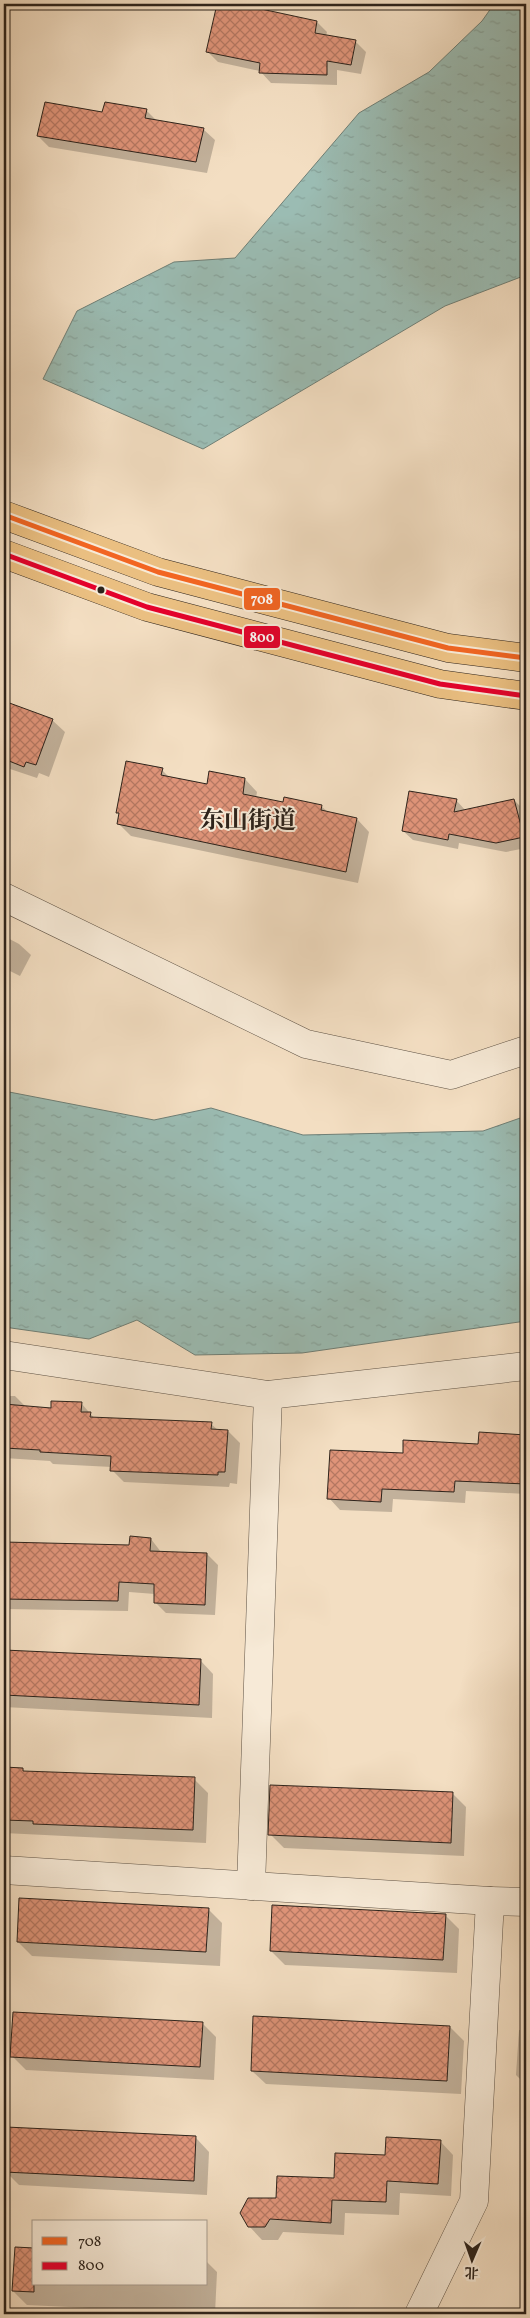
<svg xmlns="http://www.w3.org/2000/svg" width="530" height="2318" viewBox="0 0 530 2318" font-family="Vollkorn,'Noto Serif SC',serif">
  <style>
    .water { fill: url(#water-ripples); stroke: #6f7f76 }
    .shadow { fill: #0003 }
    .building { fill: url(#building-cross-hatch); stroke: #2d231b }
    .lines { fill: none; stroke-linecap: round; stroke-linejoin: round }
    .minor-casing { stroke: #5e5245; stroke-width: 29 }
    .major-casing { stroke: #2d231b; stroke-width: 29 }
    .minor { stroke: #f7ead7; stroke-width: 28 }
    .major { stroke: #eabf81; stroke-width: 28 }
    .bus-1-casing { stroke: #f7ead7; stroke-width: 9 }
    .bus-2-casing { stroke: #f7ead7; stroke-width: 9 }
    .bus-1 { stroke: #f26522; stroke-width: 5 }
    .bus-2 { stroke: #e4002b; stroke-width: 5 }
    .bus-dot { fill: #2d231b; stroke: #f7ead7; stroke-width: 2 }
    .labels { text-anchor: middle; stroke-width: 4; stroke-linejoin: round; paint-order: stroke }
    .district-label { font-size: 24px; font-weight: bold; fill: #2d231b; stroke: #f7ead7 }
    .line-badge { stroke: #f7ead7; stroke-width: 2 }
    .badge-label { font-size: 14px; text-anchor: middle; font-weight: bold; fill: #fff }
  </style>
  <defs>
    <pattern id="water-ripples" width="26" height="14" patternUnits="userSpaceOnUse" patternTransform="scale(1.25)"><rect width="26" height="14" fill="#9bbcb3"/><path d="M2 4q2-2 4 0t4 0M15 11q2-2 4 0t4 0" fill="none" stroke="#86a199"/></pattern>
    <pattern id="building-cross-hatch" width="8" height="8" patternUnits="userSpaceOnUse" patternTransform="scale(1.25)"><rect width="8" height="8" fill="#df9479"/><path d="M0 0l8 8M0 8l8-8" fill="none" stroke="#b57862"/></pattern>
  </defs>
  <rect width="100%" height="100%" fill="#f3dec2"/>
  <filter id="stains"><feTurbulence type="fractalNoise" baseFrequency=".004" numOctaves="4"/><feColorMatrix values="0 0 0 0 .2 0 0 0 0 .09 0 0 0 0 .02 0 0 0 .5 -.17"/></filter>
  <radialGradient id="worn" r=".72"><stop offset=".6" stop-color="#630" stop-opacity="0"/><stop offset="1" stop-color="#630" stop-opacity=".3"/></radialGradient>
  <!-- water -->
  <g class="water">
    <polygon points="494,4 526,4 526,275 445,306 203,449 43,379 77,311 174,262 235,258 359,113 429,72 482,21"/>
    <polygon points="4,1091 154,1120 211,1108 303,1135 483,1131 526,1116 526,1321 302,1353 195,1355 137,1320 89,1339 4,1327"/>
  </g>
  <!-- shadow -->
  <g class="shadow">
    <polygon points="218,4 233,4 317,22 327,32 326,36 355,41 366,52 361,74 337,70 337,85 271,83 260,71 218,62 207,51"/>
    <polygon points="146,110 158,122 203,129 215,140 207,173 49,147 38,136 103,114"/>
    <polygon points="4,702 52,720 65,732 49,777 39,773 37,778 4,767"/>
    <polygon points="162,770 171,779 208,786 245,779 257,792 256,798 284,804 321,806 329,813 357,819 369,832 358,883 131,836 118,823 120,815 118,812"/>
    <polygon points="456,800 466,811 514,800 524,810 526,821 526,848 506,852 459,843 458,849 413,840 403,831"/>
    <polygon points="4,936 19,944 31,955 20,976 4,968"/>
    <polygon points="4,1396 15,1396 26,1407 52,1409 81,1403 95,1419 211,1424 218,1430 228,1431 240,1443 237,1484 230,1483 229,1487 124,1482 112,1470 112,1467 53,1464 50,1461 4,1458"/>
    <polygon points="480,1434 526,1436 526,1494 466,1491 465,1503 393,1499 392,1512 340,1510 329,1498 404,1455 479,1446"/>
    <polygon points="151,1539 161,1552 207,1554 218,1565 215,1615 166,1613 155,1602 155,1594 129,1592 128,1611 4,1609 4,1543 130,1546"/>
    <polygon points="4,1652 200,1660 213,1674 212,1718 4,1707"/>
    <polygon points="4,1768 23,1769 25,1772 194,1779 208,1793 206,1843 4,1833"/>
    <polygon points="452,1793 466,1807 464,1856 284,1848 270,1834"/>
    <polygon points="208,1909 222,1923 220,1966 32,1956 18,1942"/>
    <polygon points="445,1915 459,1929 457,1973 285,1965 271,1951"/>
    <polygon points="202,2023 216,2037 214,2080 26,2070 12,2056"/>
    <polygon points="450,2027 464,2041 461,2094 266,2084 252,2071"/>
    <polygon points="519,2030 526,2031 526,2085 516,2075"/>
    <polygon points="196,2138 209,2152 207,2195 19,2185 5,2171"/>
    <polygon points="440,2141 453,2155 451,2196 400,2193 399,2215 345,2213 344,2235 283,2232 278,2240 262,2240 249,2226 277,2200"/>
    <polygon points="206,2261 217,2272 215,2314 27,2305 13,2291 34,2284 206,2284"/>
  </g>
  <!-- building -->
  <g class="building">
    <polygon points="217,4 238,4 317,21 315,33 356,40 351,65 327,61 327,75 259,73 260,63 206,52"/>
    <polygon points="45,102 102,112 105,102 147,109 145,118 204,128 196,162 37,136"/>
    <polygon points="4,701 53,719 36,765 26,762 24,767 4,759"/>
    <polygon points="126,761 163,768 161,775 207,784 209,771 245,778 243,794 283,802 284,797 322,805 321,810 357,818 346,872 117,824 119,813 116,813"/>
    <polygon points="409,791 457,799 454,812 514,799 524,837 496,843 449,834 448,840 402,831"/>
    <polygon points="51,1401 82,1402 81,1412 91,1412 90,1417 212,1422 211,1429 228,1430 225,1472 218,1472 218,1475 110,1471 111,1456 40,1452 40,1450 4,1448 4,1404 51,1408"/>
    <polygon points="479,1432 526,1435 526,1484 455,1481 454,1492 382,1489 381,1502 327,1499 330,1450 403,1453 403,1440 478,1444"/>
    <polygon points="130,1536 151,1538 150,1551 207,1553 205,1605 154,1603 154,1584 119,1582 118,1601 4,1599 4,1542 129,1545"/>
    <polygon points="4,1650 201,1659 199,1705 4,1695"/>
    <polygon points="4,1767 23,1768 23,1771 195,1777 193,1830 33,1824 33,1821 4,1820"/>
    <polygon points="270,1785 453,1792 451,1843 268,1835"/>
    <polygon points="19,1898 209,1908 206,1952 17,1942"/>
    <polygon points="272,1905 446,1914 443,1960 270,1951"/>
    <polygon points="13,2012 203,2022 200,2067 10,2057"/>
    <polygon points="253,2016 450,2026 447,2081 251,2071"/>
    <polygon points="6,2127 196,2136 194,2181 4,2172"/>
    <polygon points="386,2137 441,2140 438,2184 387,2181 386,2202 332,2200 331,2223 270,2219 265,2227 248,2227 240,2213 248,2198 276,2198 277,2176 334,2178 335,2153 385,2155"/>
    <polygon points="15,2247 34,2248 34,2292 12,2291"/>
  </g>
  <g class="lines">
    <defs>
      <g id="minor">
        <polyline points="4,897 306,1044 451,1075 526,1050"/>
        <polyline points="4,1355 268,1395 251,1886"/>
        <polyline points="268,1395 526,1366"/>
        <polyline points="4,1870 490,1901"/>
        <polyline points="419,2314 474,2201 490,1901 526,1902"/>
      </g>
      <g id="major">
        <polyline points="4,515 158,572 448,648 526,658"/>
        <polyline points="4,554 147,607 440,684 526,696"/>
      </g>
    </defs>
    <!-- minor casing -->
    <use href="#minor" class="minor-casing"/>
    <!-- major casing -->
    <use href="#major" class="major-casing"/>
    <!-- minor -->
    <use href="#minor" class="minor"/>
    <!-- major -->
    <use href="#major" class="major"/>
    <defs>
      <polyline id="bus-1" points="4,515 158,572 448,648 526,658"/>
      <polyline id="bus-2" points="4,554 147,607 440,684 526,696"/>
    </defs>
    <!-- bus-1 casing -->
    <use href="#bus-1" class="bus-1-casing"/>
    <!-- bus-2 casing -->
    <use href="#bus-2" class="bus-2-casing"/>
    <!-- bus-1 -->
    <use href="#bus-1" class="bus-1"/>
    <!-- bus-2 -->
    <use href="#bus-2" class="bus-2"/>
  </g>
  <!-- markers -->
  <circle class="bus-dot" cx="101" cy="590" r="4.5"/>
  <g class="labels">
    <!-- district labels -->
    <g class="district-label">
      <text x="248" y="828">东山街道</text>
    </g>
  </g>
  <g class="line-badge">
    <rect x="243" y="587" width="38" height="24" rx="5" fill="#f26522"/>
    <rect x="243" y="625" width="38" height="24" rx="5" fill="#e4002b"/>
  </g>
  <g class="badge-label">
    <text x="262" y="604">708</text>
    <text x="262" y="642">800</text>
  </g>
  <!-- margin -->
  <rect width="530" height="2318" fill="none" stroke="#f3dec2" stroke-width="20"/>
  <rect x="5" y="5" width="520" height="2308" fill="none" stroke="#2d231b" stroke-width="2.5"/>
  <rect x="10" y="10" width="510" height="2298" fill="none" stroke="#2d231b"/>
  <!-- legend -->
  <rect x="32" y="2220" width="175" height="65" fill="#f7ead7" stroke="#a69a8c"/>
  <rect x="42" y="2237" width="25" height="8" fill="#f26522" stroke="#a69a8c"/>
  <text x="78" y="2246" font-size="15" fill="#2d231b">708</text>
  <rect x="42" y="2262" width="25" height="8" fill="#e4002b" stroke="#a69a8c"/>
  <text x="78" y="2270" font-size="15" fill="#2d231b">800</text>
  <!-- north arrow -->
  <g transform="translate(472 2260) rotate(182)" stroke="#f7ead7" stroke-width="4" paint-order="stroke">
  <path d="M0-4L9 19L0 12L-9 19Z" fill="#2d231b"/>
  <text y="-8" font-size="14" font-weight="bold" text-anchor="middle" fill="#2d231b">北</text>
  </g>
  <rect width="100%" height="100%" filter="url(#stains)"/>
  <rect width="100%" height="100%" fill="url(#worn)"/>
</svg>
